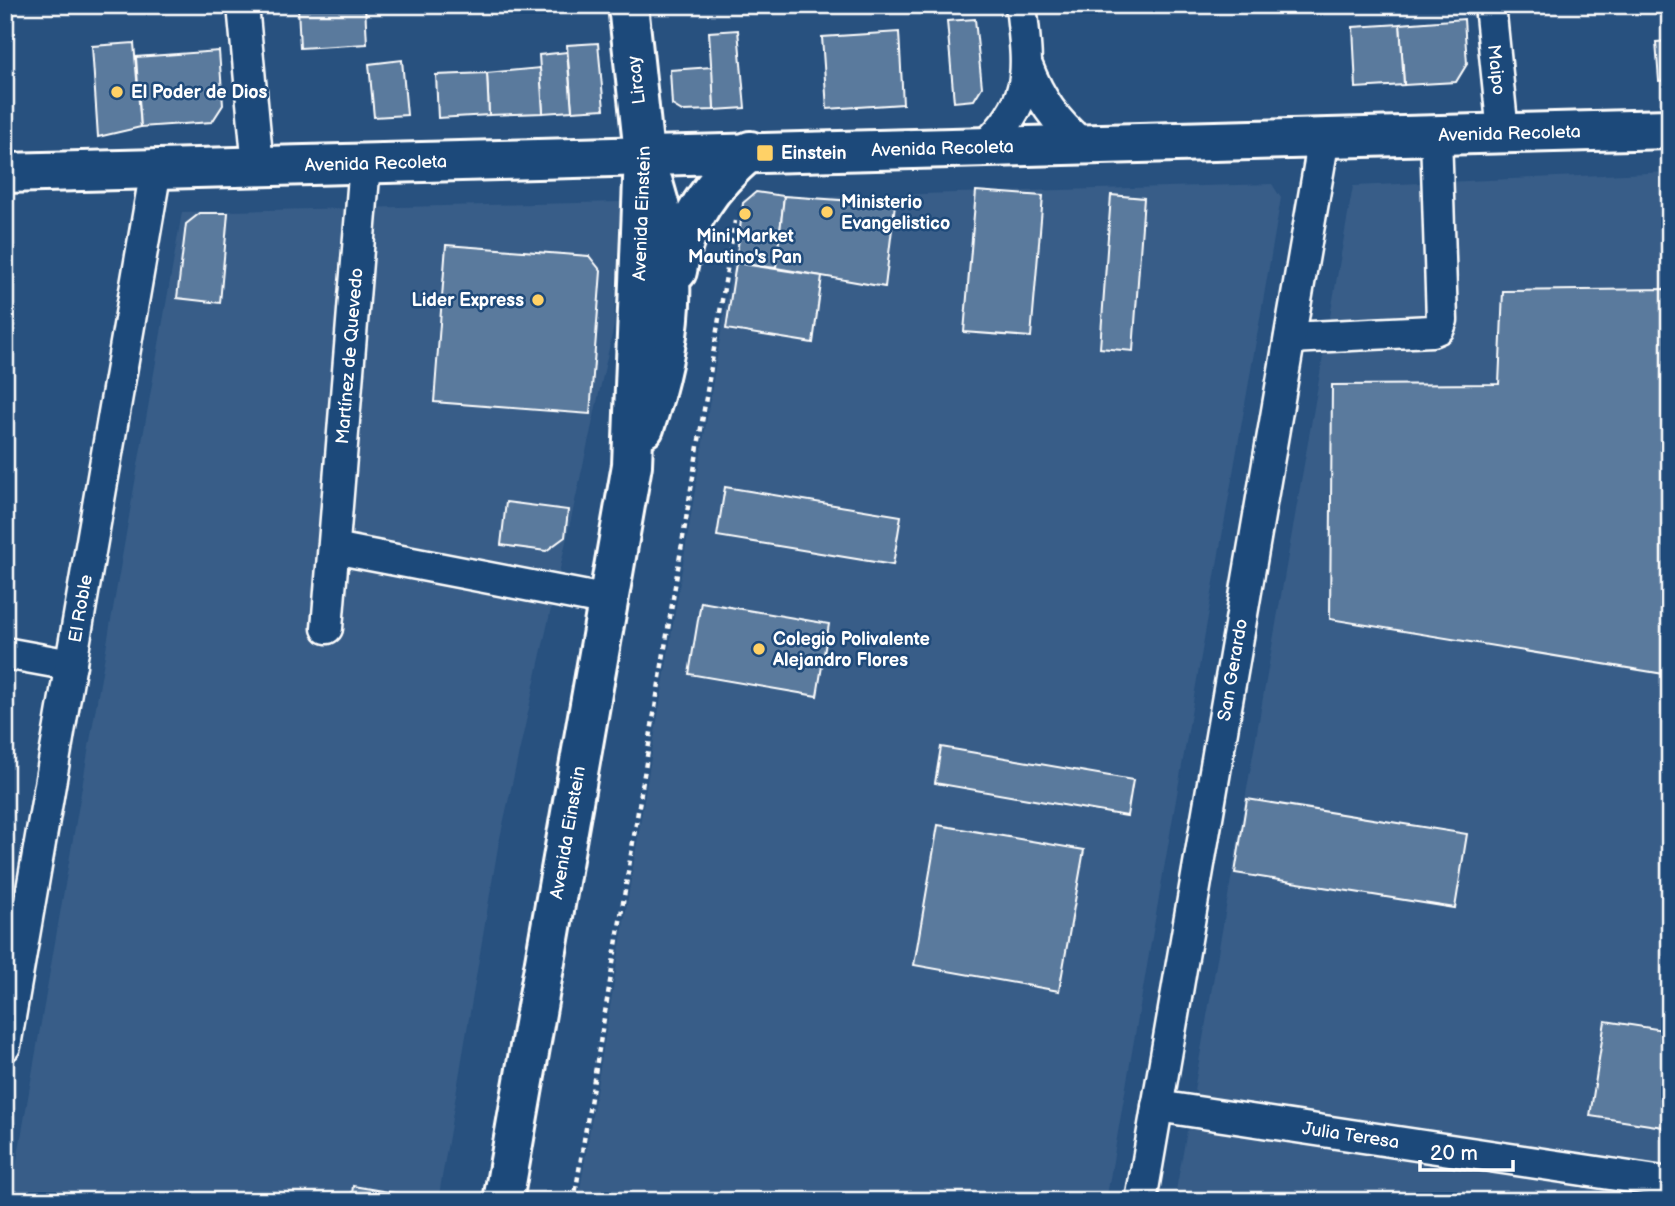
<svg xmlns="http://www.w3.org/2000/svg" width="1675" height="1206" viewBox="0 0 1675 1206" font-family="'Balsamiq Sans',sans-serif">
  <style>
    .built { fill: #375d88 }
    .building { fill: #5a7a9d; stroke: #fff; stroke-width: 2 }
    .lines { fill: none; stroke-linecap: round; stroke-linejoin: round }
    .minor-casing { stroke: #fff; stroke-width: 35 }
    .major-casing { stroke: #fff; stroke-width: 44 }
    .path { stroke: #fff; stroke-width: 4.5; stroke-dasharray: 5 5; stroke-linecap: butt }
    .minor { stroke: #1f4a7a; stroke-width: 30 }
    .major { stroke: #1f4a7a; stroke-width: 38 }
    .poi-dot { fill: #ffd166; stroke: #1f4a7a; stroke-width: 2.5 }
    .labels { text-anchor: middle; stroke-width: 5; stroke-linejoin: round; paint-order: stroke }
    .street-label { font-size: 18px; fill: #fff; stroke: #1f4a7a }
    .poi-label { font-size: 18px; font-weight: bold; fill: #fff; stroke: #1f4a7a; text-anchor: start }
  </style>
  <rect width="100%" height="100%" fill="#28517f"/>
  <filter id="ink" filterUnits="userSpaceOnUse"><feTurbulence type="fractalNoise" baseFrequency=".0143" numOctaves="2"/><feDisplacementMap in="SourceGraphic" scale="14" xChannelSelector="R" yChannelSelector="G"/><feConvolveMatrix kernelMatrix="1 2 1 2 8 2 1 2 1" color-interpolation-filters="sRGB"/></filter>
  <g filter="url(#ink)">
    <!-- built -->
    <g class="built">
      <polygon points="1670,172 1670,1166 1205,1101 1194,1090 1353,186"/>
      <polygon points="1272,184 1281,198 1106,1201 578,1201 743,199"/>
      <polygon points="620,202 614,326 498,847 438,1201 10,1201 182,212"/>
      <polygon points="1195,1125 1670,1199 1670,1201 1174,1201 1187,1131"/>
    </g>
    <!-- building -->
    <g class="building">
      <polygon points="365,5 367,44 300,48 298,7"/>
      <polygon points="975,19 982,87 974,100 954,102 947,21"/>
      <polygon points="1464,19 1467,64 1456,82 1404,85 1400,24"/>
      <polygon points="1400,24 1404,85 1356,88 1353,27"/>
      <polygon points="738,30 745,108 714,110 709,32"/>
      <polygon points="899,32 903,104 827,109 822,37"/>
      <polygon points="1670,41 1670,80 1659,81 1656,42"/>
      <polygon points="134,43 141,127 98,137 92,46"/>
      <polygon points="598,43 604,109 572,111 567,45"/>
      <polygon points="219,51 223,105 212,122 141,127 136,57"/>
      <polygon points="567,52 572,111 543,113 539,55"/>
      <polygon points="402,60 407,115 374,117 369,64"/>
      <polygon points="712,67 714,110 682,111 672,105 670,70"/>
      <polygon points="540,68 543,113 489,115 487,73"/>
      <polygon points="487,73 489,115 438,118 436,75"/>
      <polygon points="976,191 1043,196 1031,337 964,332"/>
      <polygon points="756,192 784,196 776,268 736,263 743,203"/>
      <polygon points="1111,195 1144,198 1133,351 1100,348"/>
      <polygon points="784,196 895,204 885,287 776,268"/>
      <polygon points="200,213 228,213 220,303 177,298 186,224"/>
      <polygon points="446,245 589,256 601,271 590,414 434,402"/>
      <polygon points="736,263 822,276 813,343 726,329"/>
      <polygon points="1670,289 1670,675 1330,619 1332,385 1499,384 1503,291"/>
      <polygon points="725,487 901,516 893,565 717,536"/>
      <polygon points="506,502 568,510 565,537 546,551 501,545"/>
      <polygon points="701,602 829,624 817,696 689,674"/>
      <polygon points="941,747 1133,780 1127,816 935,783"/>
      <polygon points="1247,799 1467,834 1455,908 1235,873"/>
      <polygon points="938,825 1084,850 1059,991 914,965"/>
      <polygon points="1605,1021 1670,1031 1670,1128 1590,1116"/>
      <polygon points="353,1186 424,1198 423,1201 351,1201"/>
    </g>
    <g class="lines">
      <defs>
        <g id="minor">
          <polyline points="243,5 258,167"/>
          <path id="s1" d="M 1490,5 L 1503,133"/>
          <path d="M 1027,66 C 1040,99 1055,121 1082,144"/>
          <path d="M 984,147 C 1035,99 1028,70 1021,5"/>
          <polyline points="1290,338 1432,331 1439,328 1442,320 1436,135"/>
          <polyline points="334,548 609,601"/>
          <path id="s2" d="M 327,628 L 365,164"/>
          <polyline points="5,653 71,665"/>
          <path id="s3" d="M 5,1046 L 156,169"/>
          <path id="s4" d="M 1157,1106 L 1670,1183"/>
          <path id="s5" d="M 1141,1201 L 1324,138"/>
        </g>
        <g id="major">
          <path id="s6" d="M 5,173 L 1670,129"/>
          <path d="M 677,271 C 685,219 711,185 750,151"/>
          <path d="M 644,428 C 673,342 681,271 653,183"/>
          <path id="s7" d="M 503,1201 L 632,465 L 644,154 L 628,5"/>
        </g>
      </defs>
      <!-- minor casing -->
      <use href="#minor" class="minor-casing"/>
      <!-- major casing -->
      <use href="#major" class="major-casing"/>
      <!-- path -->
      <polyline class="path" points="574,1201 735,221"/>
      <!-- minor -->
      <use href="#minor" class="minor"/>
      <!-- major -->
      <use href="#major" class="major"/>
    </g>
  </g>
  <!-- markers -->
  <g class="poi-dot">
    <circle cx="117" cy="92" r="7"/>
    <rect x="756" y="144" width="18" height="18" rx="3.5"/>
    <circle cx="827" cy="212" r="7"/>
    <circle cx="745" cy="214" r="7"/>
    <circle cx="538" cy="300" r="7"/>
    <circle cx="759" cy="649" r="7"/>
  </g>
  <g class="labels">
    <!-- street labels -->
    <g class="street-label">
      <text dy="6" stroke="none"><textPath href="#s1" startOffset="65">Maipo</textPath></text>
      <text transform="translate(636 80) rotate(-97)" y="6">Lircay</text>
      <text dy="6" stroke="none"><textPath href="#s6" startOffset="1505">Avenida Recoleta</textPath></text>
      <text dy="6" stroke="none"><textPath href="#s6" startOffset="938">Avenida Recoleta</textPath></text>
      <text dy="6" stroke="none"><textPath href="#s6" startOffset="371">Avenida Recoleta</textPath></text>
      <text dy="6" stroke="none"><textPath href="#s7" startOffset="999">Avenida Einstein</textPath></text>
      <text dy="6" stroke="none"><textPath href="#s2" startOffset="273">Martínez de Quevedo</textPath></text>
      <text dy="6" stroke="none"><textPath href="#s3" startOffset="444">El Roble</textPath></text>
      <text dy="6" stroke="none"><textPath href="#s5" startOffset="539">San Gerardo</textPath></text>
      <text dy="6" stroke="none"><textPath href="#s7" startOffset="374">Avenida Einstein</textPath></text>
      <text dy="6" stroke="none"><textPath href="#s4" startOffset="196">Julia Teresa</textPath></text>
    </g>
    <!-- poi labels -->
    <g class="poi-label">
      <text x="131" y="98">El Poder de Dios</text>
      <text x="781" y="159">Einstein</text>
      <text x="841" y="208">Ministerio<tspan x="841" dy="21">Evangelistico</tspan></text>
      <text x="745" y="242" text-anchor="middle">Mini Market<tspan x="745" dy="21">Mautino's Pan</tspan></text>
      <text x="524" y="306" text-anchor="end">Lider Express</text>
      <text x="773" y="645">Colegio Polivalente<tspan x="773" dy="21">Alejandro Flores</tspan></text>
    </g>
  </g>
  <!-- margin -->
  <rect width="1675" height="1206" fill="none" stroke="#1f4a7a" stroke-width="28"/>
  <rect x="14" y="14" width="1647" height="1178" fill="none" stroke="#fff" stroke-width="2.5" filter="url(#ink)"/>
  <!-- scale -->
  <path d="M1420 1160v10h93v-10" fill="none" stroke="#ffffff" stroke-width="3.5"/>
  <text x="1430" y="1160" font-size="21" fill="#ffffff" stroke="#1f4a7a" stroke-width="5" paint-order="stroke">20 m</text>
</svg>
